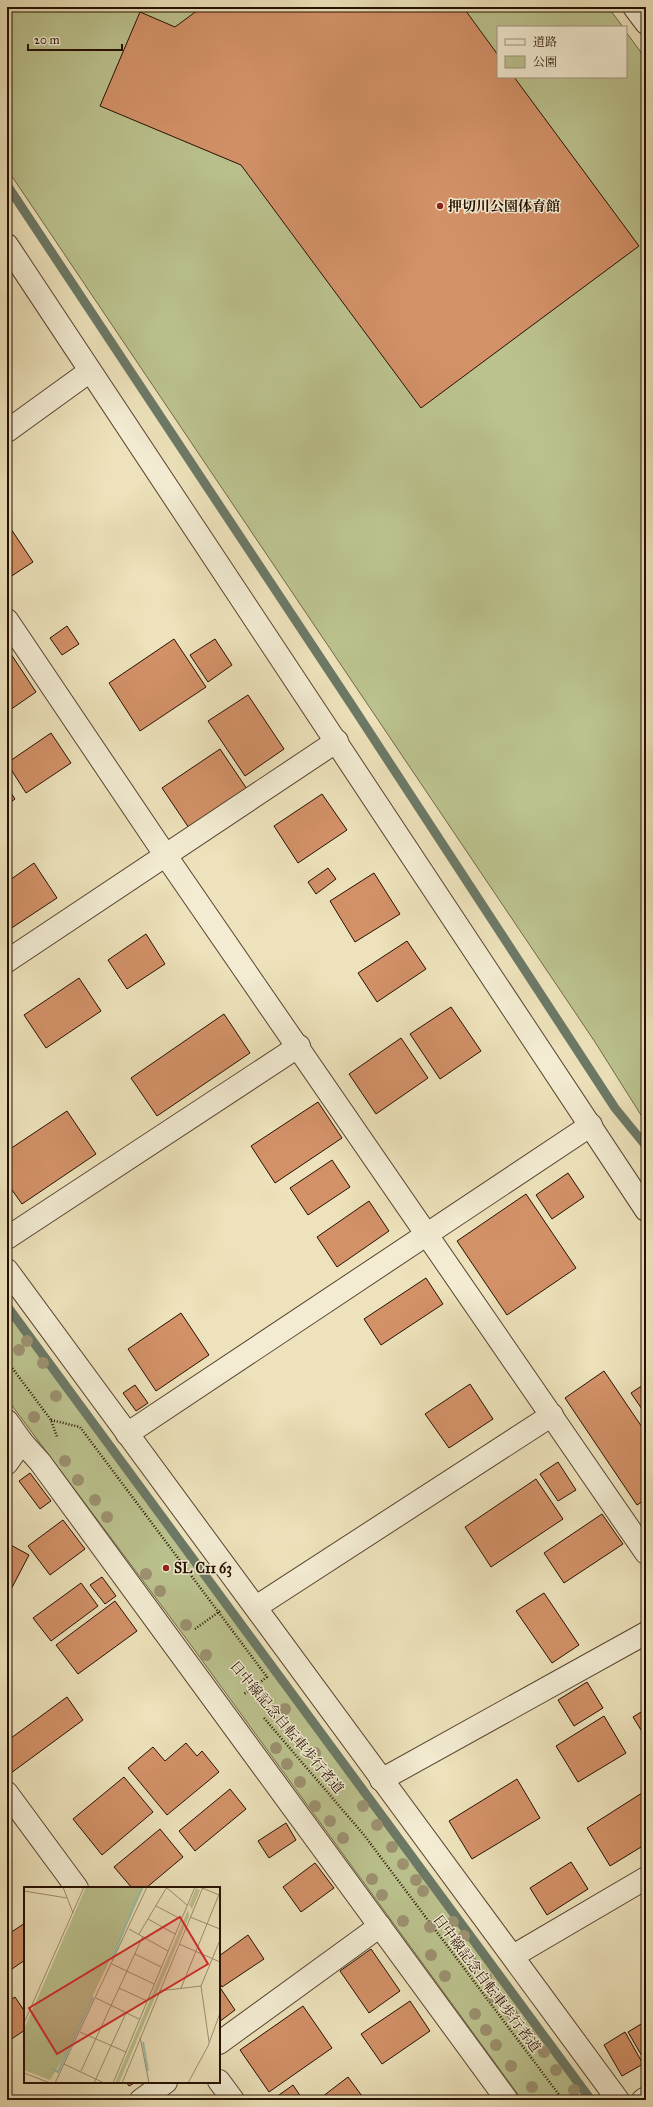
<svg xmlns="http://www.w3.org/2000/svg" width="653" height="2107" viewBox="0 0 653 2107" font-family="'IM FELL Great Primer','Noto Serif JP',serif">
  <style>
    .green { fill: #bbc28e; stroke: #706948 }
    .lines { fill: none; stroke-linecap: round; stroke-linejoin: round }
    .stream { stroke: #6c7966; stroke-width: 9 }
    .building { fill: #d39168; stroke: #261001 }
    .minor-casing { stroke: #584430; stroke-width: 24 }
    .path { stroke: #261001; stroke-width: 2.5; stroke-dasharray: 1 2; stroke-linecap: butt }
    .minor { stroke: #f3ecd3; stroke-width: 22 }
    .tree { fill: #9c9170 }
    .poi-dot { fill: #8f2418; stroke: #f3ecd3; stroke-width: 1.5 }
    .labels { text-anchor: middle; stroke-width: 3; stroke-linejoin: round; paint-order: stroke }
    .poi-label { font-size: 14px; font-weight: bold; fill: #261001; stroke: #f3ecd3; text-anchor: start }
    .street-label { font-size: 14px; fill: #261001; stroke: #f3ecd3 }
    .inset-river { fill: none; stroke: #9abfaa; stroke-width: 2 }
    .inset-road { fill: none; stroke: #9d8e71; stroke-width: 1 }
    .view { fill: #d62828; fill-opacity: 0.15; stroke: #d62828; stroke-width: 2 }
    .inset-edge { fill: none; stroke: #261001; stroke-width: 2 }
  </style>
  <rect width="100%" height="100%" fill="#ede2bb"/>
  <filter id="stains"><feTurbulence type="fractalNoise" baseFrequency=".005" numOctaves="4"/><feColorMatrix values="0 0 0 0 .2 0 0 0 0 .09 0 0 0 0 .02 0 0 0 .5 -.17"/></filter>
  <radialGradient id="worn" r=".72"><stop offset=".6" stop-color="#630" stop-opacity="0"/><stop offset="1" stop-color="#630" stop-opacity=".3"/></radialGradient>
  <!-- green -->
  <g class="green">
    <polygon points="7,7 608,7 623,27 498,27 498,77 626,77 626,32 646,59 646,1123 595,1042 7,169"/>
    <polygon points="7,1312 586,2100 522,2100 185,1637 7,1399"/>
  </g>
  <g class="lines">
    <!-- stream -->
    <g class="stream">
      <polyline points="7,185 353,707 615,1108 646,1146"/>
      <polyline points="7,1306 591,2100"/>
    </g>
  </g>
  <!-- building -->
  <g class="building">
    <polygon points="202,7 463,7 498,55 498,77 514,77 639,246 421,408 241,165 100,106 140,12 175,27"/>
    <polygon points="7,523 33,562 7,579"/>
    <polygon points="67,626 79,644 62,655 50,638"/>
    <polygon points="174,639 206,687 140,731 109,683"/>
    <polygon points="215,639 232,665 208,682 190,655"/>
    <polygon points="7,648 36,692 7,712"/>
    <polygon points="248,695 284,749 245,776 208,721"/>
    <polygon points="51,733 71,763 26,793 7,763"/>
    <polygon points="220,749 247,789 189,828 162,788"/>
    <polygon points="7,787 15,799 7,805"/>
    <polygon points="322,794 347,830 298,863 274,826"/>
    <polygon points="34,863 57,898 7,931 7,882"/>
    <polygon points="328,868 336,879 316,894 308,882"/>
    <polygon points="374,873 400,914 355,942 330,901"/>
    <polygon points="146,934 165,964 127,989 108,960"/>
    <polygon points="407,941 426,969 377,1002 358,973"/>
    <polygon points="79,978 101,1011 46,1048 24,1015"/>
    <polygon points="451,1007 481,1051 440,1079 410,1034"/>
    <polygon points="224,1014 250,1053 157,1116 131,1078"/>
    <polygon points="401,1038 428,1078 376,1114 349,1074"/>
    <polygon points="318,1102 342,1138 275,1183 251,1146"/>
    <polygon points="67,1111 96,1154 22,1204 7,1183 7,1151"/>
    <polygon points="332,1160 350,1187 308,1215 290,1188"/>
    <polygon points="568,1173 584,1197 552,1219 536,1195"/>
    <polygon points="526,1194 576,1268 507,1315 457,1241"/>
    <polygon points="369,1201 389,1231 337,1267 317,1237"/>
    <polygon points="426,1278 443,1304 381,1345 364,1319"/>
    <polygon points="181,1313 209,1355 156,1391 128,1349"/>
    <polygon points="604,1371 646,1433 646,1499 637,1505 565,1398"/>
    <polygon points="646,1383 646,1415 631,1393"/>
    <polygon points="470,1384 493,1419 449,1448 425,1414"/>
    <polygon points="135,1385 148,1403 136,1411 123,1393"/>
    <polygon points="558,1462 576,1490 558,1501 540,1474"/>
    <polygon points="30,1473 51,1501 40,1509 19,1481"/>
    <polygon points="536,1479 563,1519 491,1567 465,1527"/>
    <polygon points="602,1514 623,1544 564,1583 544,1553"/>
    <polygon points="63,1520 85,1549 50,1575 28,1546"/>
    <polygon points="7,1543 29,1555 7,1597"/>
    <polygon points="102,1577 116,1596 105,1604 90,1585"/>
    <polygon points="81,1583 98,1606 51,1641 33,1618"/>
    <polygon points="544,1593 579,1645 552,1663 516,1611"/>
    <polygon points="115,1601 137,1631 78,1674 56,1645"/>
    <polygon points="587,1682 603,1708 574,1726 558,1700"/>
    <polygon points="67,1697 83,1720 11,1773 7,1767 7,1741"/>
    <polygon points="646,1709 646,1738 633,1717"/>
    <polygon points="604,1716 626,1753 578,1782 556,1746"/>
    <polygon points="186,1743 197,1756 202,1751 219,1772 167,1815 128,1768 153,1747 165,1761"/>
    <polygon points="124,1777 153,1812 102,1855 73,1819"/>
    <polygon points="517,1779 540,1818 472,1859 449,1821"/>
    <polygon points="230,1789 246,1809 195,1851 179,1831"/>
    <polygon points="642,1793 646,1799 646,1844 610,1866 587,1828"/>
    <polygon points="286,1823 296,1840 269,1858 258,1841"/>
    <polygon points="160,1829 183,1857 146,1888 132,1888 114,1867"/>
    <polygon points="7,1855 12,1862 7,1866"/>
    <polygon points="571,1862 588,1889 547,1915 530,1888"/>
    <polygon points="315,1863 334,1888 301,1912 283,1887"/>
    <polygon points="25,1923 25,1960 9,1971 7,1968 7,1935"/>
    <polygon points="248,1935 264,1959 222,1987 219,1982 219,1956"/>
    <polygon points="371,1949 400,1991 369,2013 340,1971"/>
    <polygon points="219,1986 235,2010 219,2022"/>
    <polygon points="15,1997 25,2012 25,2030 7,2042 7,2002"/>
    <polygon points="410,2001 430,2031 382,2064 361,2034"/>
    <polygon points="303,2006 332,2048 269,2092 240,2050"/>
    <polygon points="646,2021 646,2063 628,2032"/>
    <polygon points="625,2032 643,2064 622,2076 604,2045"/>
    <polygon points="348,2077 365,2100 318,2100"/>
    <polygon points="126,2082 136,2082 129,2086"/>
    <polygon points="293,2085 301,2097 296,2100 272,2100"/>
  </g>
  <g class="lines">
    <defs>
      <g id="minor">
        <polyline points="634,7 646,23"/>
        <polyline points="7,245 646,1210"/>
        <polyline points="7,431 90,371"/>
        <polyline points="7,620 166,856 646,1553"/>
        <polyline points="7,961 337,741"/>
        <polyline points="7,1238 299,1046"/>
        <polyline points="7,1270 618,2100"/>
        <polyline points="7,1421 22,1442 40,1462 507,2100"/>
        <polyline points="127,1434 591,1125"/>
        <polyline points="7,1463 22,1442"/>
        <polyline points="256,1607 552,1415"/>
        <polyline points="381,1780 646,1633"/>
        <polyline points="7,1793 77,1888"/>
        <polyline points="513,1956 646,1878"/>
        <polyline points="219,2043 380,1926"/>
        <polyline points="219,2081 233,2100"/>
        <polyline points="141,2100 166,2082"/>
        <polyline points="643,2100 646,2098"/>
      </g>
    </defs>
    <!-- minor casing -->
    <use href="#minor" class="minor-casing"/>
    <!-- path -->
    <g class="path">
      <polyline points="7,1361 51,1420 57,1437"/>
      <polyline points="51,1420 80,1427 267,1677 244,1694"/>
      <polyline points="195,1629 220,1611"/>
      <polyline points="264,1718 364,1835 563,2100"/>
    </g>
    <!-- minor -->
    <use href="#minor" class="minor"/>
  </g>
  <!-- trees -->
  <g class="tree">
    <circle cx="27" cy="1341" r="6"/>
    <circle cx="19" cy="1350" r="6"/>
    <circle cx="43" cy="1363" r="6"/>
    <circle cx="56" cy="1396" r="6"/>
    <circle cx="34" cy="1417" r="6"/>
    <circle cx="65" cy="1461" r="6"/>
    <circle cx="78" cy="1480" r="6"/>
    <circle cx="95" cy="1500" r="6"/>
    <circle cx="107" cy="1517" r="6"/>
    <circle cx="146" cy="1574" r="6"/>
    <circle cx="160" cy="1591" r="6"/>
    <circle cx="186" cy="1625" r="6"/>
    <circle cx="206" cy="1655" r="6"/>
    <circle cx="285" cy="1709" r="6"/>
    <circle cx="276" cy="1748" r="6"/>
    <circle cx="315" cy="1753" r="6"/>
    <circle cx="287" cy="1764" r="6"/>
    <circle cx="300" cy="1782" r="6"/>
    <circle cx="315" cy="1806" r="6"/>
    <circle cx="363" cy="1806" r="6"/>
    <circle cx="330" cy="1821" r="6"/>
    <circle cx="377" cy="1825" r="6"/>
    <circle cx="343" cy="1838" r="6"/>
    <circle cx="392" cy="1847" r="6"/>
    <circle cx="403" cy="1864" r="6"/>
    <circle cx="372" cy="1879" r="6"/>
    <circle cx="416" cy="1880" r="6"/>
    <circle cx="423" cy="1891" r="6"/>
    <circle cx="382" cy="1895" r="6"/>
    <circle cx="403" cy="1921" r="6"/>
    <circle cx="453" cy="1922" r="6"/>
    <circle cx="430" cy="1927" r="6"/>
    <circle cx="464" cy="1936" r="6"/>
    <circle cx="431" cy="1955" r="6"/>
    <circle cx="470" cy="1959" r="6"/>
    <circle cx="445" cy="1976" r="6"/>
    <circle cx="486" cy="1977" r="6"/>
    <circle cx="493" cy="1997" r="6"/>
    <circle cx="475" cy="2014" r="6"/>
    <circle cx="512" cy="2014" r="6"/>
    <circle cx="486" cy="2030" r="6"/>
    <circle cx="530" cy="2036" r="6"/>
    <circle cx="496" cy="2045" r="6"/>
    <circle cx="544" cy="2052" r="6"/>
    <circle cx="511" cy="2066" r="6"/>
    <circle cx="556" cy="2070" r="6"/>
    <circle cx="532" cy="2087" r="6"/>
    <circle cx="574" cy="2090" r="6"/>
  </g>
  <!-- markers -->
  <g class="poi-dot">
    <circle cx="440" cy="206" r="4"/>
    <circle cx="166" cy="1568" r="4"/>
  </g>
  <g class="labels">
    <!-- poi labels -->
    <g class="poi-label">
      <text x="448" y="211">押切川公園体育館</text>
      <text x="174" y="1573">SL C11 63</text>
    </g>
    <!-- street labels -->
    <g class="street-label">
      <text transform="translate(287 1727) rotate(50)" y="5">日中線記念自転車歩行者道</text>
      <text transform="translate(487 1983) rotate(53)" y="5">日中線記念自転車歩行者道</text>
    </g>
  </g>
  <!-- overview -->
  <g transform="translate(24 1887)">
    <rect width="196" height="196" fill="#ede2bb"/>
    <path d="M 62,0 L 120,0 L 40,170 L 26,193 L 0,183 L 0,142 ZM 172,1 L 176,3 L 168,22 L 165,18 ZM 164,23 L 165,29 L 134,103 L 95,196 L 91,196 Z" fill="#bbc28e"/>
    <path class="inset-river" d="M 88,71 L 118,0M 119,155 L 124,184M 27,181 L 34,185 L 69,110"/>
    <path class="inset-road" d="M 39,0 L 49,26M 176,0 L 195,8M 143,1 L 163,18M 0,4 L 43,11M 132,19 L 157,32M 166,30 L 196,42M 124,32 L 151,47M 105,42 L 144,64M 115,47 L 143,0M 155,57 L 196,75M 111,67 L 137,80M 88,77 L 130,97M 95,101 L 123,114M 157,101 L 196,5M 135,104 L 177,99M 72,111 L 115,132M 196,126 L 196,104M 0,136 L 60,0M 56,145 L 102,165M 116,150 L 125,196M 185,155 L 177,99 L 196,53M 40,177 L 80,196M 57,184 L 119,49M 0,186 L 26,196M 31,196 L 123,0M 70,196 L 102,126M 89,196 L 171,0M 98,196 L 179,0M 164,196 L 184,159 L 196,126"/>
    <path class="view" d="M 156,30 L 184,77 L 33,167 L 5,121 Z"/>
    <rect width="196" height="196" class="inset-edge"/>
  </g>
  <!-- margin -->
  <rect width="653" height="2107" fill="none" stroke="#ede2bb" stroke-width="24"/>
  <rect x="8" y="8" width="637" height="2091" fill="none" stroke="#261001" stroke-width="2"/>
  <rect x="12" y="12" width="629" height="2083" fill="none" stroke="#261001"/>
  <!-- legend -->
  <rect x="497" y="26" width="130" height="52" fill="#f3ecd3" stroke="#a1947f"/>
  <rect x="505" y="39" width="20" height="6" fill="#f3ecd3" stroke="#a1947f"/>
  <text x="533" y="46" font-size="12" fill="#261001">道路</text>
  <rect x="505" y="56" width="20" height="12" fill="#bbc28e" stroke="#a1947f"/>
  <text x="533" y="66" font-size="12" fill="#261001">公園</text>
  <!-- scale -->
  <path d="M28 44v6h94v-6" fill="none" stroke="#261001" stroke-width="2"/>
  <text x="34" y="44" font-size="12" fill="#261001" stroke="#f3ecd3" stroke-width="3" paint-order="stroke">20 m</text>
  <rect width="100%" height="100%" filter="url(#stains)"/>
  <rect width="100%" height="100%" fill="url(#worn)"/>
</svg>
